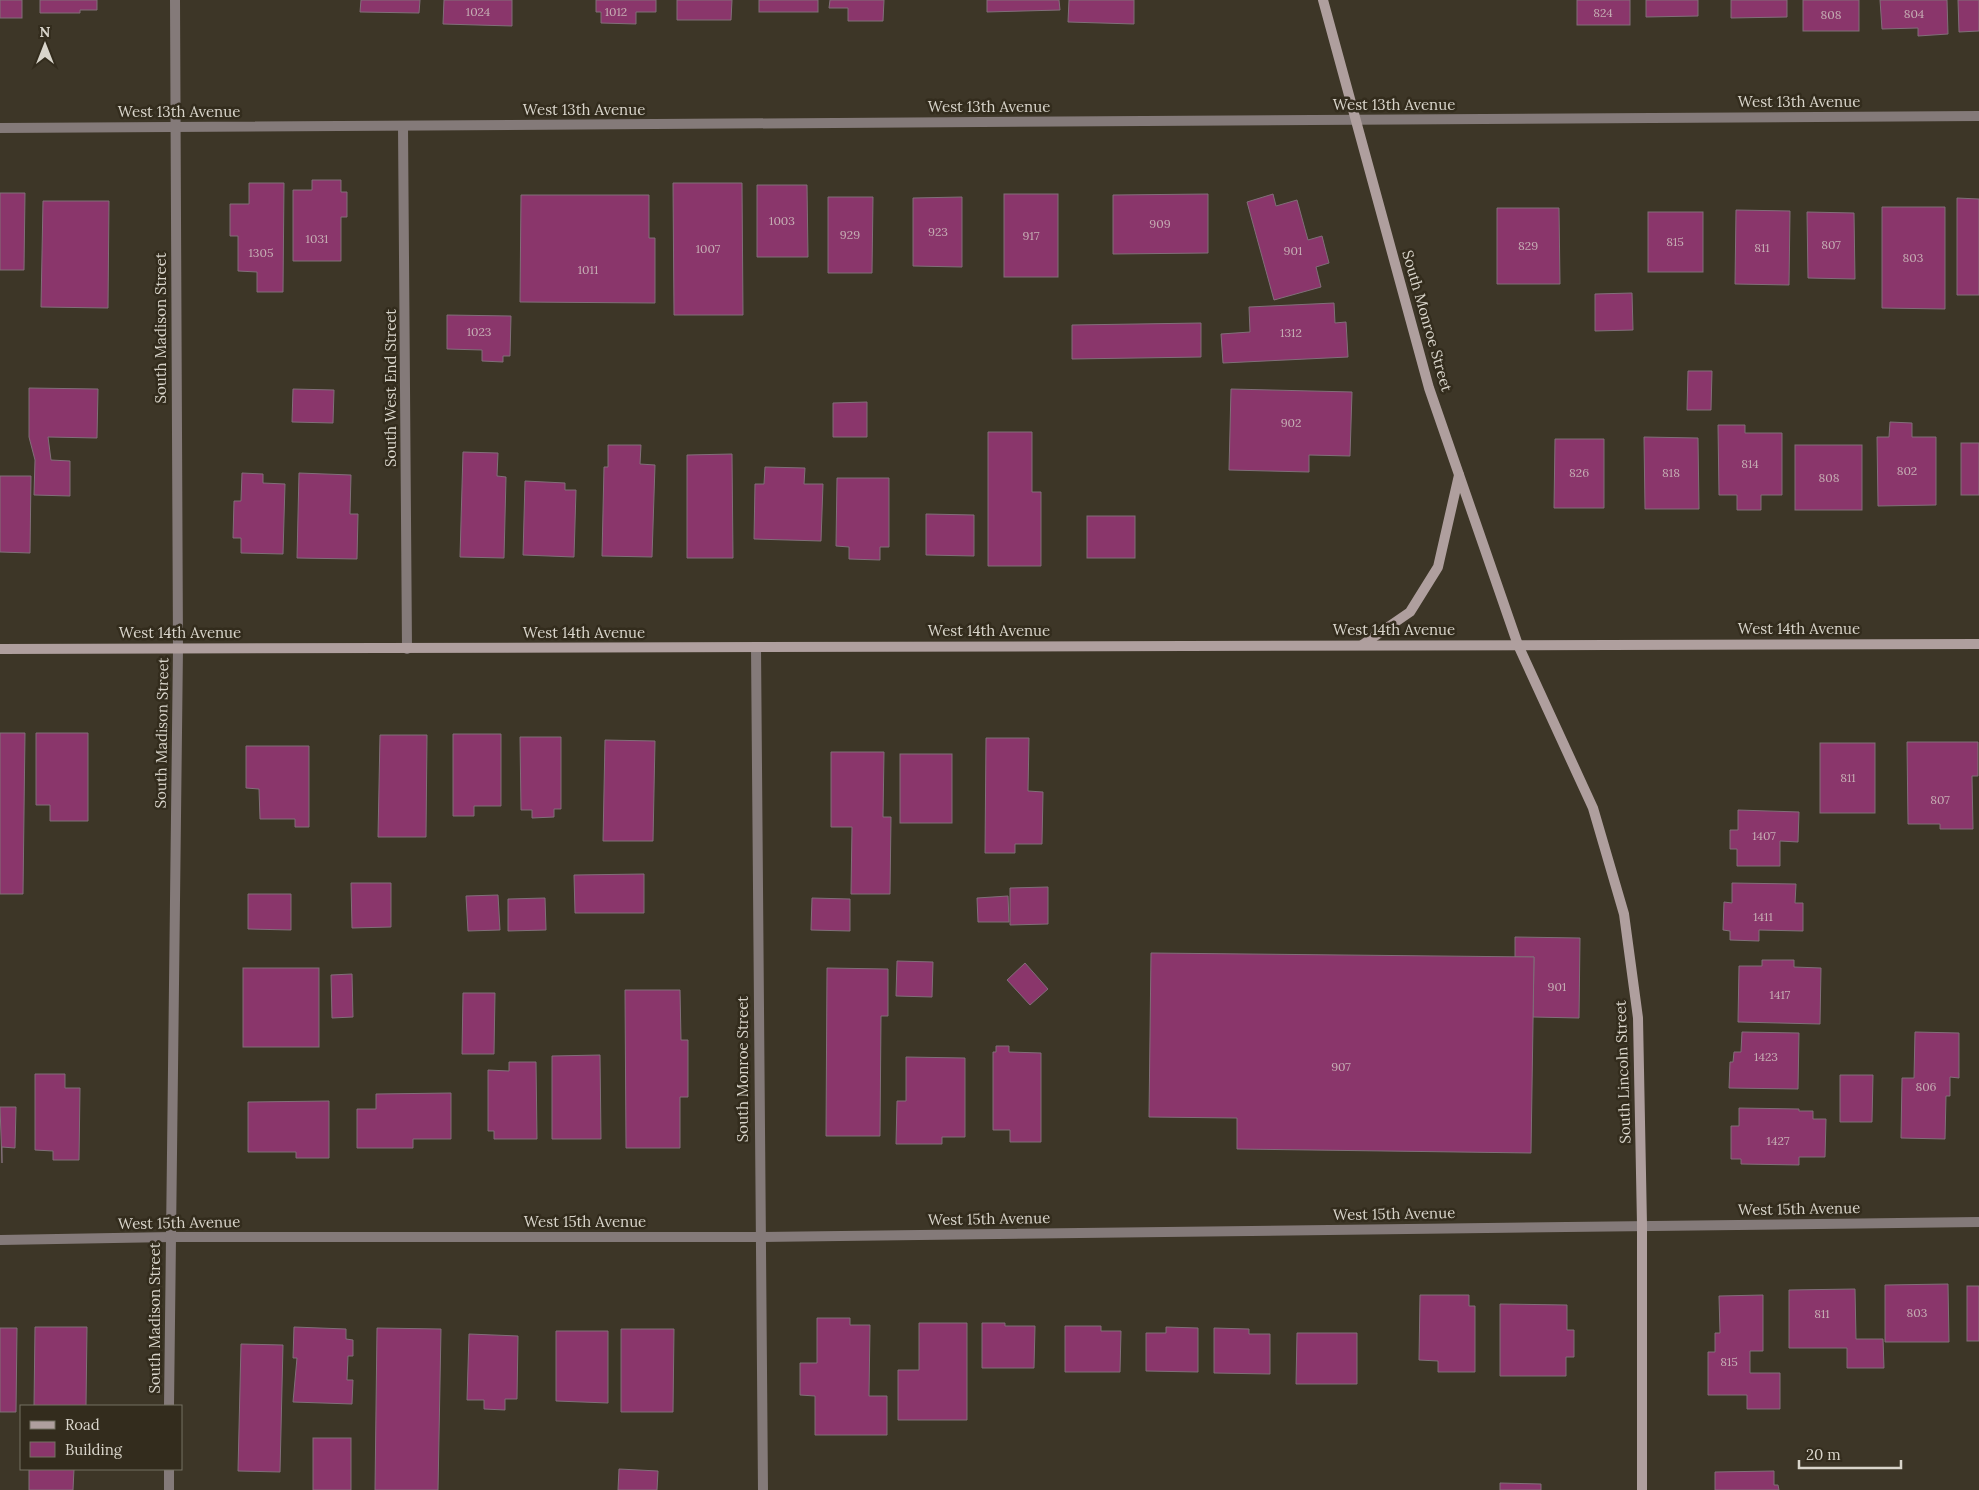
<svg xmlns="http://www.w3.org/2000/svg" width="1979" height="1490" viewBox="0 0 1979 1490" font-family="Lora,serif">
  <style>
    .building { fill: #8a366b; stroke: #816f79 }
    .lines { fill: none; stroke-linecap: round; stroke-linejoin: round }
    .street { stroke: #847a79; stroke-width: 10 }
    .secondary { stroke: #af9f9e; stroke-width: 10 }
    .labels { text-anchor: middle; stroke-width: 5; stroke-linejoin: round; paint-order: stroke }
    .number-label { font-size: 12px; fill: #c5adb3 }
    .street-label { font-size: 15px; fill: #d9d5cb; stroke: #332c1d }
  </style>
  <rect width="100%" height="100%" fill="#3d3627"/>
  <!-- building -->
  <g class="building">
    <rect x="0" y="0" width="22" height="18"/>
    <polygon points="40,0 97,0 97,10 80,10 80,13 40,13"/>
    <polygon points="361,0 420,0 419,13 360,12"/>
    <polygon points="444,0 512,0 512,26 443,24"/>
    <polygon points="596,0 656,0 656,12 636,12 636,24 601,23 601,12 596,12"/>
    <polygon points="677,0 732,0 731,20 677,20"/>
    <rect x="759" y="0" width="59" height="12"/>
    <polygon points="830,0 884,0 883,21 848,21 848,8 829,8"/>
    <polygon points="987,0 1059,0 1060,10 987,12"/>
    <polygon points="1069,0 1134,0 1134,24 1068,22"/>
    <rect x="1577" y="0" width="53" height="25"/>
    <polygon points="1646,0 1698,0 1698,16 1646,17"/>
    <polygon points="1731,0 1787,0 1787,17 1731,18"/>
    <rect x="1803" y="0" width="56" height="31"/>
    <polygon points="1880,0 1947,0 1948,34 1918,36 1918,28 1882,29"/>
    <polygon points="1958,0 1979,0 1979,31 1959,32"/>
    <polygon points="312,180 341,180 341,192 347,192 347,217 341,217 341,261 293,261 293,190 312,190"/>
    <polygon points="249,183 284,183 283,292 257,292 257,272 238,271 238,236 230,236 230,204 249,204"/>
    <polygon points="673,183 742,183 743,315 674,315"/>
    <polygon points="757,185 807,185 808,257 757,257"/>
    <polygon points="0,193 25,193 24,270 0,270"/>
    <rect x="1004" y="194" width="54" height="83"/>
    <polygon points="1208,194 1208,253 1113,254 1113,195"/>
    <polygon points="1273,194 1276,206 1297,200 1308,240 1322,236 1329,263 1316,267 1321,287 1274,300 1247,202"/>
    <polygon points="521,195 649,195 649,238 655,238 655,303 520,302"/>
    <polygon points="828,197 873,197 872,273 828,273"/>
    <polygon points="962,197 962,267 913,266 913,198"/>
    <polygon points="1957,198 1979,199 1979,295 1957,295"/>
    <polygon points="43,201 109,201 108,308 41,307"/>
    <polygon points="1882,207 1945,207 1945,309 1882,308"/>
    <polygon points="1497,208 1559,208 1560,284 1497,284"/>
    <polygon points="1736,210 1790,211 1789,285 1735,284"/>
    <rect x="1648" y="212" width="55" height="60"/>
    <polygon points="1807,212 1854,213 1855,279 1808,278"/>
    <polygon points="1632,293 1633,330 1595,331 1595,294"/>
    <polygon points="1334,303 1335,323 1346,322 1348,357 1223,363 1221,334 1250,332 1249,307"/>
    <polygon points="447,315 511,316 510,356 503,356 503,362 482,361 482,350 447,349"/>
    <polygon points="1201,323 1201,357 1072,359 1072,325"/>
    <polygon points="1688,371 1712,371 1711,410 1687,410"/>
    <polygon points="29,388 98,389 97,438 48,437 51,460 70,461 70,496 34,495 35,460 29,437"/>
    <polygon points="293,389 334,390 333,423 292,422"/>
    <polygon points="1231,389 1352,392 1350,456 1309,455 1309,472 1229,470"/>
    <polygon points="867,402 867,437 833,437 833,403"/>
    <polygon points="1890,422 1912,423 1912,437 1936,437 1936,505 1878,506 1877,437 1889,437"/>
    <polygon points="1718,425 1745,425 1745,433 1782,433 1782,495 1761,495 1761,510 1737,510 1737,495 1719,495"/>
    <polygon points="988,432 1032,432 1032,492 1041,492 1041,566 988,566"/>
    <polygon points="1644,437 1698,438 1699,509 1645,509"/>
    <polygon points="1555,439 1604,439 1604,508 1554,508"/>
    <rect x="1961" y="443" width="18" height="52"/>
    <polygon points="608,445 641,445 640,464 655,465 652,557 602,556 604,467 608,467"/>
    <rect x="1795" y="445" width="67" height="65"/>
    <polygon points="463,452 498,453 497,476 506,477 504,558 460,557"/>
    <polygon points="732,454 733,558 687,558 687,455"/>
    <polygon points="765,467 805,468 804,484 823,484 821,541 754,539 755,484 764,484"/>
    <polygon points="242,473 263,474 263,483 285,484 283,554 241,553 241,538 233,538 234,501 241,501"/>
    <polygon points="299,473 351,475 350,514 358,514 357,559 297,558"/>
    <polygon points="0,476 31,476 30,553 0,552"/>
    <polygon points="837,478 889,478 889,547 880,547 880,560 849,559 849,547 836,546"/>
    <polygon points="525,481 565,483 565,490 576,490 574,557 523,555"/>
    <polygon points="926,514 974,515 974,556 926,555"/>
    <rect x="1087" y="516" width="48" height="42"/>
    <polygon points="0,733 25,733 23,894 0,894"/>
    <polygon points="36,733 88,733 88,821 50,821 50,805 36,805"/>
    <polygon points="453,734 501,734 501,806 474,806 474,816 453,816"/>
    <polygon points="380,735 427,735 426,837 378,837"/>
    <polygon points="520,737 561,737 561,809 554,809 554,817 532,818 532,810 521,810"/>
    <polygon points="986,738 1029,738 1028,791 1043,792 1042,844 1015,844 1015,853 985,853"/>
    <polygon points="605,740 655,741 653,841 603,841"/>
    <polygon points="1907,742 1978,742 1978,776 1972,776 1973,829 1940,829 1940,824 1908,824"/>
    <rect x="1820" y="743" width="55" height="70"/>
    <polygon points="246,746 309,746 309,827 295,827 295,819 260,819 259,789 246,788"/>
    <polygon points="831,752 884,752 883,817 891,817 890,894 851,894 852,827 831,827"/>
    <rect x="900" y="754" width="52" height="69"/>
    <polygon points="1738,810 1799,812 1798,842 1780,841 1780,866 1737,866 1737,849 1730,849 1730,830 1738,830"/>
    <polygon points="644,874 644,913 575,913 574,875"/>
    <polygon points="351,883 391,883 391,927 352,928"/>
    <polygon points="1732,883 1796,884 1795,903 1803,903 1803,931 1759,930 1759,941 1730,940 1730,931 1723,930 1724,902 1732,903"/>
    <polygon points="1048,887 1048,924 1010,925 1010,888"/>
    <polygon points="248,894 291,894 291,930 248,929"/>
    <polygon points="498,895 500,930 468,931 466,896"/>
    <polygon points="1008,896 1009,922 978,922 977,898"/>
    <polygon points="545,898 546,930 508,931 508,899"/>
    <polygon points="812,898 850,899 850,931 811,930"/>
    <polygon points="1515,937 1580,938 1579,1018 1533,1017 1534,957 1515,957"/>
    <polygon points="1151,953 1534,957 1531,1153 1237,1149 1237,1118 1149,1117"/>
    <polygon points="1762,960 1794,960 1794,967 1821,968 1820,1024 1738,1022 1739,966 1762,966"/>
    <polygon points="897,961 933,962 932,997 896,996"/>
    <polygon points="1025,963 1048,989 1030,1005 1007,980"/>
    <rect x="243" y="968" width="76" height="79"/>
    <polygon points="827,968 888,969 888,1016 881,1016 880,1136 826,1136"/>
    <polygon points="352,974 353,1017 332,1018 331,975"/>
    <polygon points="625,990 680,990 681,1040 688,1040 688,1097 680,1097 680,1148 626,1148"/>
    <polygon points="463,993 495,993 494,1054 462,1054"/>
    <polygon points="1742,1032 1799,1033 1798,1089 1729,1088 1730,1062 1733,1062 1734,1052 1741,1052"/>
    <polygon points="1915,1032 1959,1033 1959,1078 1950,1077 1950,1096 1946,1096 1945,1139 1901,1138 1902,1078 1914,1078"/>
    <polygon points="996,1046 1009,1046 1009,1052 1041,1053 1041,1142 1010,1142 1010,1130 993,1130 993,1052 996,1052"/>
    <polygon points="600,1055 601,1139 552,1139 552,1056"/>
    <polygon points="906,1057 965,1058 965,1137 942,1137 942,1144 896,1144 897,1101 906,1101"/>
    <polygon points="509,1062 536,1062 537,1139 494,1139 494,1131 488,1131 488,1070 509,1071"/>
    <polygon points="35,1074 65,1074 65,1088 80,1088 79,1160 53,1160 53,1151 35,1150"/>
    <polygon points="1840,1075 1873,1075 1872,1122 1840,1122"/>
    <polygon points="451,1093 451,1139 413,1139 413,1148 357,1148 357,1109 376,1109 376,1094"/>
    <polygon points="329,1101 329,1158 296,1158 296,1152 248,1152 248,1102"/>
    <polygon points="0,1107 16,1107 15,1148 2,1147 2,1163"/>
    <polygon points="1739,1108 1799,1109 1799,1111 1813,1111 1813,1119 1826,1119 1825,1157 1799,1157 1799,1165 1741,1164 1741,1159 1731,1159 1731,1126 1739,1126"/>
    <polygon points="1948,1284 1949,1342 1885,1342 1885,1285"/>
    <rect x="1967" y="1286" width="12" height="55"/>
    <polygon points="1855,1289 1856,1339 1883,1339 1884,1368 1847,1368 1847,1348 1789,1348 1789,1290"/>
    <polygon points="1420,1295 1469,1295 1469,1306 1475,1306 1475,1372 1438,1372 1438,1361 1419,1360"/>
    <polygon points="1763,1295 1763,1351 1750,1351 1750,1373 1780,1373 1780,1409 1747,1409 1747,1395 1708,1395 1708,1352 1715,1352 1715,1333 1720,1333 1719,1296"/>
    <polygon points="1500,1304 1567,1305 1567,1330 1574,1330 1574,1357 1566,1357 1566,1376 1500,1376"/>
    <polygon points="817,1318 850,1318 850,1325 870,1325 869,1396 887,1396 887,1435 815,1435 815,1396 800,1395 800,1363 817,1363"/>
    <polygon points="919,1323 967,1323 967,1420 898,1420 898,1370 919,1370"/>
    <polygon points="982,1323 1005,1323 1005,1326 1035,1326 1034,1368 982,1368"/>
    <polygon points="1065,1326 1101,1326 1101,1331 1121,1331 1120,1372 1065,1372"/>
    <polygon points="35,1327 87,1327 86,1406 34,1406"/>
    <polygon points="294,1327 346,1329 346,1339 353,1340 353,1356 348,1356 347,1380 353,1380 352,1404 293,1402 297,1358 293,1358"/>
    <polygon points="1166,1327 1198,1328 1198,1372 1146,1371 1146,1333 1166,1333"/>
    <polygon points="0,1328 17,1328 16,1412 0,1412"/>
    <polygon points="377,1328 441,1329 438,1490 375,1490"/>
    <polygon points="1214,1328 1249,1329 1249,1334 1270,1334 1270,1374 1214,1373"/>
    <polygon points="621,1329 674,1329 673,1412 621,1412"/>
    <polygon points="556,1331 608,1331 608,1403 556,1401"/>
    <polygon points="1297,1333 1357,1333 1357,1384 1296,1384"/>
    <polygon points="469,1334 518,1336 517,1399 505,1399 505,1410 484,1409 484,1400 467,1400"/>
    <polygon points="241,1344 283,1345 280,1472 238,1471"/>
    <rect x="313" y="1438" width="38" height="52"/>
    <polygon points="29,1469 74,1469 73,1490 29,1490"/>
    <polygon points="619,1469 658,1471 657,1490 618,1490"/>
    <polygon points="1774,1471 1774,1485 1778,1485 1779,1490 1715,1490 1715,1472"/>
    <polygon points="1500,1483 1541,1484 1541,1490 1500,1490"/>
  </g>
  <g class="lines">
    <!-- street -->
    <g class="street">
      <polyline points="403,126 407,649"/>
      <polyline points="0,128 1979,116"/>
      <polyline points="756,647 763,1490"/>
      <polyline points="0,1240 171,1237 759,1237 1979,1222"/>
      <polyline points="169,1406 178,648 175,0"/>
      <polyline points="169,1490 169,1469"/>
    </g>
    <!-- secondary -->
    <g class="secondary">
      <polyline points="1323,0 1429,388 1518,645 1593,808 1624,914 1638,1018 1642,1225 1642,1490"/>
      <polyline points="1362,645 1410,612 1438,567 1459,475"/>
      <polyline points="0,649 1979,644"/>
    </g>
  </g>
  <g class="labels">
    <!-- number labels -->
    <g class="number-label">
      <text x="478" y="16">1024</text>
      <text x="616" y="16">1012</text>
      <text x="1603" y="17">824</text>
      <text x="1914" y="18">804</text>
      <text x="1831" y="19">808</text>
      <text x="782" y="225">1003</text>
      <text x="1160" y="228">909</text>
      <text x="938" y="236">923</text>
      <text x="850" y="239">929</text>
      <text x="1031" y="240">917</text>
      <text x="317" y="243">1031</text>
      <text x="1675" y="246">815</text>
      <text x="1831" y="249">807</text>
      <text x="1528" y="250">829</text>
      <text x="1762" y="252">811</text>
      <text x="708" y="253">1007</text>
      <text x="1293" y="255">901</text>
      <text x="261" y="257">1305</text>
      <text x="1913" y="262">803</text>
      <text x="588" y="274">1011</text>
      <text x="479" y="336">1023</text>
      <text x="1291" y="337">1312</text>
      <text x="1291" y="427">902</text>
      <text x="1750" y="468">814</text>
      <text x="1907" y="475">802</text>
      <text x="1579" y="477">826</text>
      <text x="1671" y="477">818</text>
      <text x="1829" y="482">808</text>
      <text x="1848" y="782">811</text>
      <text x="1940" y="804">807</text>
      <text x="1764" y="840">1407</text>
      <text x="1763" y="921">1411</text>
      <text x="1557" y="991">901</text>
      <text x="1780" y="999">1417</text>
      <text x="1766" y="1061">1423</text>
      <text x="1341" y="1071">907</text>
      <text x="1926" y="1091">806</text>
      <text x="1778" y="1145">1427</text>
      <text x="1917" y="1317">803</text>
      <text x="1822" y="1318">811</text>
      <text x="1729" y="1366">815</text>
    </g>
    <!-- street labels -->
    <g class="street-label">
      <text x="1799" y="107">West 13th Avenue</text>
      <text x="1394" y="110">West 13th Avenue</text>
      <text x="989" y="112">West 13th Avenue</text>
      <text x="584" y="115">West 13th Avenue</text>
      <text x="179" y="117">West 13th Avenue</text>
      <text transform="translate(1427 321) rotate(74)" y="5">South Monroe Street</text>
      <text transform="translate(161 328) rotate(-90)" y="5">South Madison Street</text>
      <text transform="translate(391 388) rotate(-90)" y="5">South West End Street</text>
      <text x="1799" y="634">West 14th Avenue</text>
      <text x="1394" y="635">West 14th Avenue</text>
      <text x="989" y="636">West 14th Avenue</text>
      <text x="180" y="638">West 14th Avenue</text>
      <text x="584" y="638">West 14th Avenue</text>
      <text transform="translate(162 733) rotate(-89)" y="5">South Madison Street</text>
      <text transform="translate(743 1069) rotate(-90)" y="5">South Monroe Street</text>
      <text transform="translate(1623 1072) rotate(-92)" y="5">South Lincoln Street</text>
      <text transform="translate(1799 1209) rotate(-1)" y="5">West 15th Avenue</text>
      <text transform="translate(1394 1214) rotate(-1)" y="5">West 15th Avenue</text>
      <text transform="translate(989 1219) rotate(-1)" y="5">West 15th Avenue</text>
      <text x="585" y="1227">West 15th Avenue</text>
      <text transform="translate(179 1223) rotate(-1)" y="5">West 15th Avenue</text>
      <text transform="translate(155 1318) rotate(-90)" y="5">South Madison Street</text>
    </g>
  </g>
  <!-- legend -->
  <rect x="20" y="1405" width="162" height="65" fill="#332c1d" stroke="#757063"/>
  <rect x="30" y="1421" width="25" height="8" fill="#af9f9e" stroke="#757063"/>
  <text x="65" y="1430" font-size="15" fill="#d9d5cb">Road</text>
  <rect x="30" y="1442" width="25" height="15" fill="#8a366b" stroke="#757063"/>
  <text x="65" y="1455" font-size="15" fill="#d9d5cb">Building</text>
  <!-- north arrow -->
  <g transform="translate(45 45)" stroke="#332c1d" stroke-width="4" paint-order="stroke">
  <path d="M0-4L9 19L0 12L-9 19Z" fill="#d9d5cb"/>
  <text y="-8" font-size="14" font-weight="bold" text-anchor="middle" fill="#d9d5cb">N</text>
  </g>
  <!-- scale -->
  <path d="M1799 1460v8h102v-8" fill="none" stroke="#d9d5cb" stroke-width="2.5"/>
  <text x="1806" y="1460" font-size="15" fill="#d9d5cb" stroke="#332c1d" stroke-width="4" paint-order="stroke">20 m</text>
</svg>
